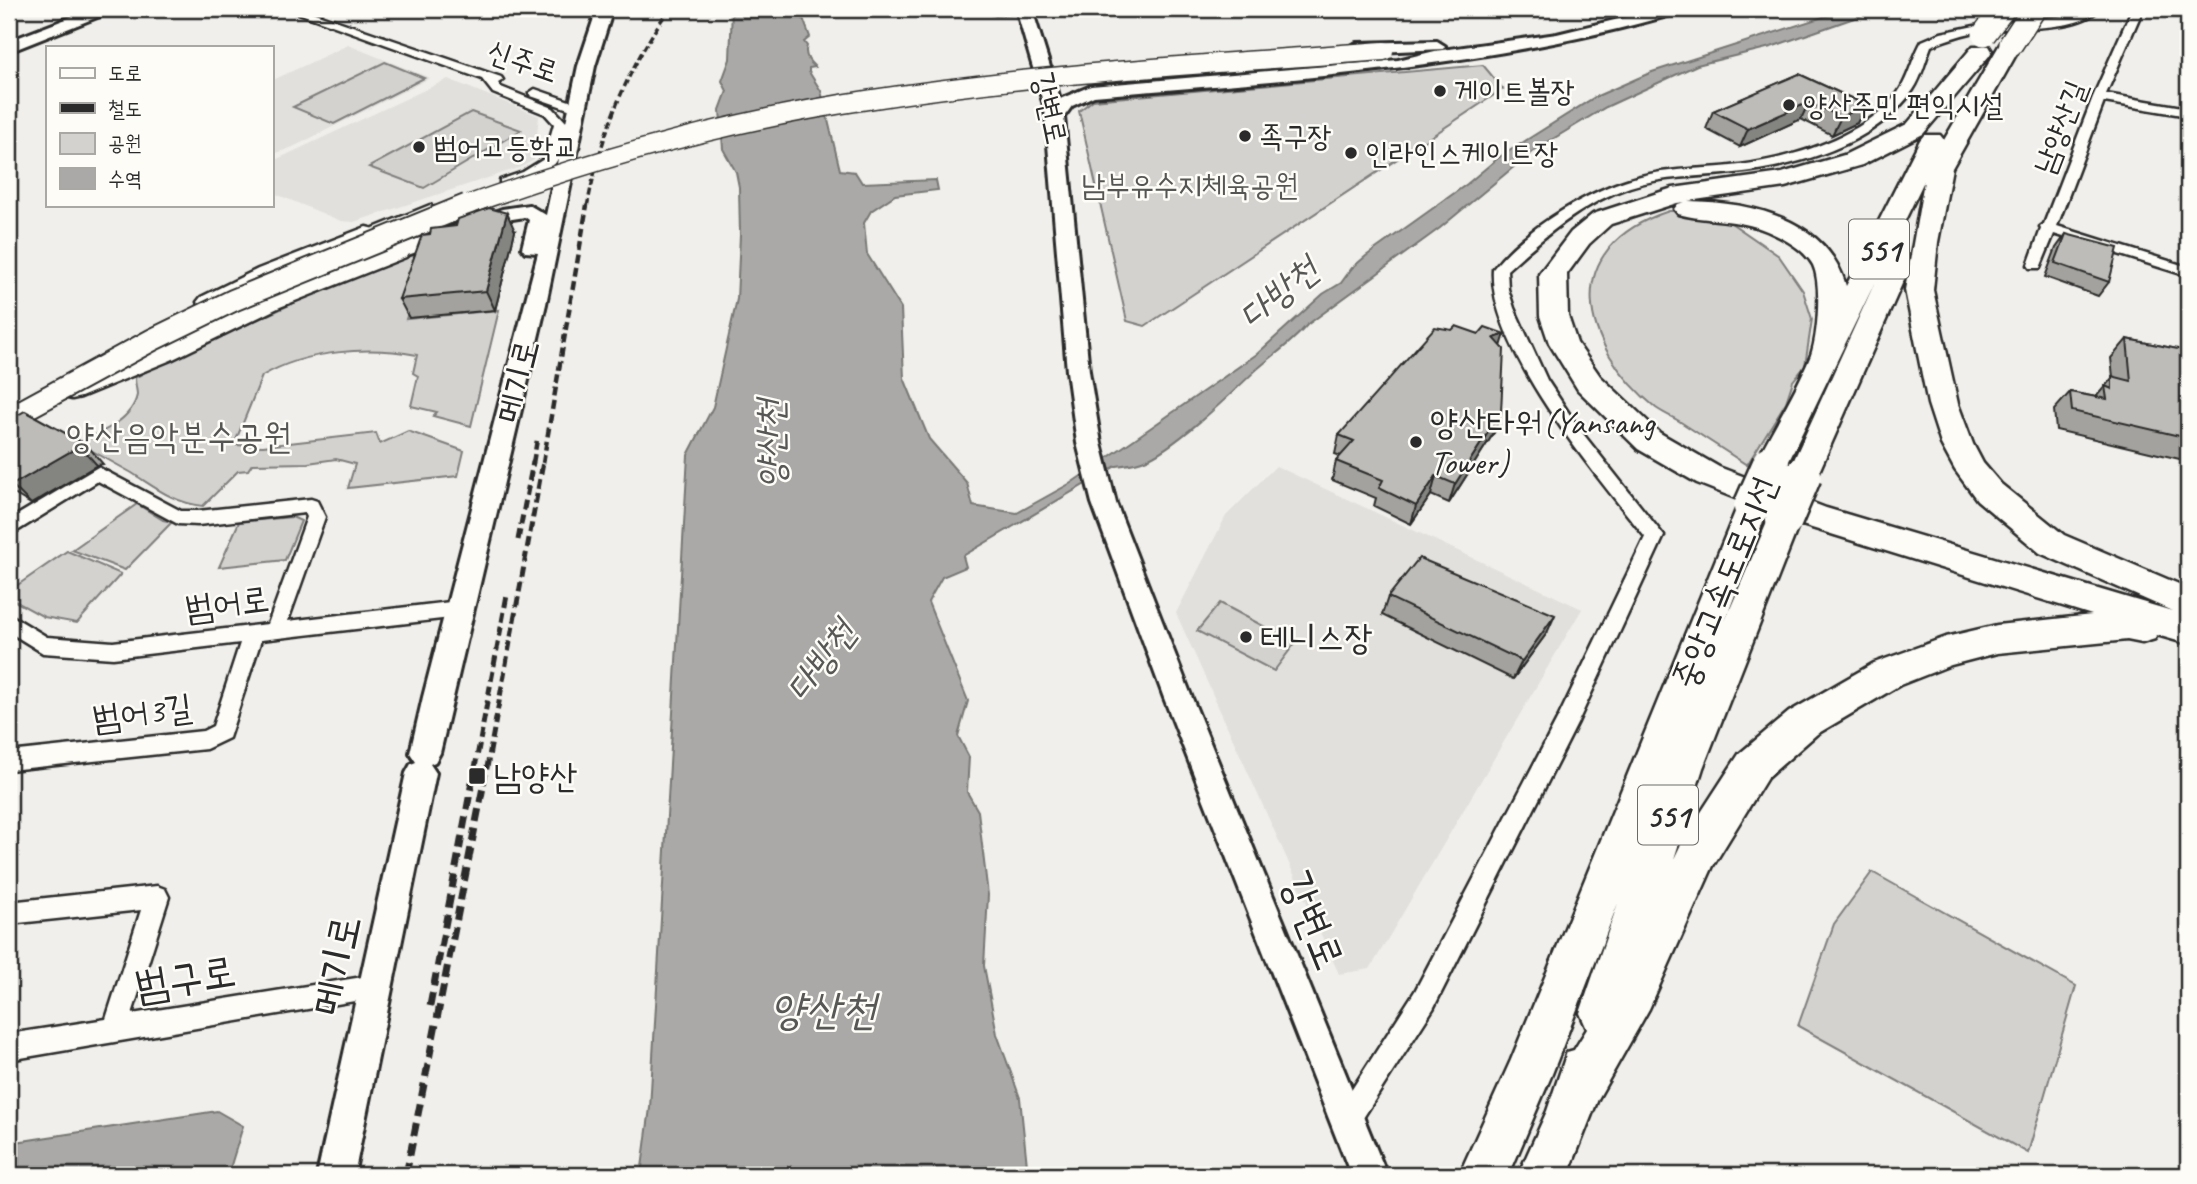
<svg xmlns="http://www.w3.org/2000/svg" width="2197" height="1184" viewBox="0 0 2197 1184" font-family="Caveat,'Poor Story',sans-serif">
  <style>
    .built { fill: #e1e0dc }
    .green { fill: #d3d2cf; stroke: #7f7e7d; stroke-width: 2 }
    .water { fill: #aaa9a7; stroke: #777775; stroke-width: 2 }
    .lines { fill: none; stroke-linecap: round; stroke-linejoin: round }
    .street-casing { stroke: #2b2b2b; stroke-width: 5 }
    .secondary-casing { stroke: #2b2b2b; stroke-width: 6 }
    .primary-casing { stroke: #2b2b2b; stroke-width: 5 }
    .highway-casing { stroke: #2b2b2b; stroke-width: 5 }
    .street { fill: #fdfcf7; fill-rule: evenodd }
    .secondary { fill: #fdfcf7; fill-rule: evenodd }
    .primary { fill: #fdfcf7; fill-rule: evenodd }
    .highway { fill: #fdfcf7; fill-rule: evenodd }
    .rail-far3 { stroke: #2b2b2b; stroke-width: 3.5; stroke-dasharray: 7 3.5; stroke-linecap: butt }
    .rail-far2 { stroke: #2b2b2b; stroke-width: 4.5; stroke-dasharray: 9 4.5; stroke-linecap: butt }
    .rail-far1 { stroke: #2b2b2b; stroke-width: 5; stroke-dasharray: 10 5; stroke-linecap: butt }
    .rail { stroke: #2b2b2b; stroke-width: 7; stroke-dasharray: 13 7; stroke-linecap: butt }
    .secondary-bridge-far1-casing { stroke: #2b2b2b; stroke-width: 21; stroke-linecap: butt }
    .secondary-bridge-casing { stroke: #2b2b2b; stroke-width: 25; stroke-linecap: butt }
    .highway-bridge-far1-casing { stroke: #2b2b2b; stroke-width: 26; stroke-linecap: butt }
    .highway-bridge-casing { stroke: #2b2b2b; stroke-width: 41; stroke-linecap: butt }
    .secondary-bridge-far1 { stroke: #fdfcf7; stroke-width: 18 }
    .secondary-bridge { stroke: #fdfcf7; stroke-width: 21 }
    .highway-bridge-far1 { stroke: #fdfcf7; stroke-width: 23 }
    .highway-bridge { stroke: #fdfcf7; stroke-width: 36 }
    .wall { fill: #a3a29e; stroke: #2b2b2b; stroke-width: 2 }
    .shaded-wall { fill: #848481; stroke: #2b2b2b; stroke-width: 2 }
    .building { fill: #bdbcb8; stroke: #2b2b2b; stroke-width: 2 }
    .poi-dot { fill: #2b2b2b; stroke: #fdfcf7; stroke-width: 2.5 }
    .labels { text-anchor: middle; stroke-width: 5; stroke-linejoin: round; paint-order: stroke }
    .far-street-label { font-size: 30px; fill: #2b2b2b; stroke: #fdfcf7 }
    .far-poi-label { font-size: 30px; fill: #2b2b2b; stroke: #fdfcf7; text-anchor: start }
    .far-park-label { font-size: 30px; fill: #555554; stroke: #fdfcf7 }
    .shield { fill: #fdfcf7; stroke: #6a6a68; stroke-width: 2 }
    .shield-label { font-size: 33px; font-weight: bold; fill: #2b2b2b }
    .street-label { font-size: 35px; fill: #2b2b2b; stroke: #fdfcf7 }
    .poi-label { font-size: 35px; fill: #2b2b2b; stroke: #fdfcf7; text-anchor: start }
    .park-label { font-size: 35px; fill: #555554; stroke: #fdfcf7 }
    .water-label { font-size: 37px; font-style: italic; fill: #575756; stroke: #fdfcf7 }
    .near-street-label { font-size: 42px; fill: #2b2b2b; stroke: #fdfcf7 }
    .near-water-label { font-size: 44px; font-style: italic; fill: #575756; stroke: #fdfcf7 }
  </style>
  <rect width="100%" height="100%" fill="#f0efeb"/>
  <filter id="ink" filterUnits="userSpaceOnUse"><feTurbulence type="fractalNoise" baseFrequency=".0143" numOctaves="2"/><feDisplacementMap in="SourceGraphic" scale="14" xChannelSelector="R" yChannelSelector="G"/><feConvolveMatrix kernelMatrix="1 2 1 2 8 2 1 2 1" color-interpolation-filters="sRGB"/></filter>
  <g filter="url(#ink)">
    <!-- built -->
    <g class="built">
      <polygon points="348,45 430,78 293,147 271,155 271,81"/>
      <polygon points="448,79 539,116 534,160 521,167 354,222 341,221 271,192 271,162"/>
      <polygon points="1276,466 1582,609 1370,969 1339,974 1176,613 1226,516"/>
    </g>
    <!-- green -->
    <g class="green">
      <polygon points="385,62 424,78 334,124 293,107"/>
      <polygon points="1483,65 1503,89 1145,326 1127,321 1079,111 1093,100"/>
      <polygon points="471,112 521,130 424,188 369,167"/>
      <path d="M 1669,211 L 1695,211 L 1731,223 L 1779,256 L 1803,291 L 1812,319 L 1805,366 L 1793,381 L 1786,402 L 1747,465 C 1725,451 1702,436 1679,421 C 1672,417 1663,413 1656,408 C 1580,346 1556,248 1669,211 Z"/>
      <path d="M 428,246 L 406,319 L 499,310 L 471,426 L 433,416 L 437,412 L 411,406 L 418,376 L 413,373 L 417,355 C 368,346 306,350 262,376 L 234,445 L 263,446 L 376,433 L 380,444 L 408,431 L 464,451 L 458,476 L 348,488 L 355,464 L 336,459 L 308,463 L 252,464 L 248,470 L 238,471 L 203,506 C 174,503 156,488 132,473 C 114,463 96,453 78,443 C 98,434 132,421 137,395 C 137,390 135,384 135,378 L 158,365 L 379,264 Z"/>
      <polygon points="137,504 163,520 172,522 125,570 72,550"/>
      <polygon points="292,517 301,521 285,560 219,567 239,522"/>
      <polygon points="67,551 121,574 77,623 44,617 9,598 9,591"/>
      <polygon points="1220,603 1295,643 1274,671 1197,631"/>
      <polygon points="1872,872 2076,986 2028,1153 1798,1026 1834,924"/>
    </g>
    <!-- water -->
    <g class="water">
      <path d="M 732,9 L 803,9 L 803,18 L 810,37 L 804,42 L 807,46 C 804,54 808,61 815,67 L 809,68 L 809,72 L 821,91 L 840,170 L 855,172 L 862,183 L 936,180 L 938,190 L 895,195 L 871,211 L 864,223 L 867,254 L 901,308 L 904,378 L 929,439 L 967,483 L 973,506 L 1017,513 L 1071,483 L 1257,354 L 1323,294 L 1341,283 L 1352,268 L 1366,256 L 1467,184 L 1498,158 L 1595,97 L 1652,72 L 1848,9 L 1880,9 L 1771,47 L 1697,65 L 1606,107 L 1533,151 L 1440,228 L 1307,325 C 1292,343 1273,355 1255,371 C 1231,394 1172,451 1142,461 C 1134,464 1124,465 1116,466 L 963,556 L 966,567 L 942,577 L 928,602 L 968,701 L 958,736 L 969,757 L 967,792 L 978,811 L 988,895 L 984,966 L 997,1034 L 1020,1098 L 1028,1175 L 641,1175 L 650,1108 L 688,455 L 713,407 L 737,299 L 740,235 L 739,187 L 736,172 L 723,149 L 720,110 L 727,91 L 722,81 L 730,59 Z"/>
      <polygon points="217,1111 243,1126 228,1175 9,1175 9,1154 16,1142"/>
    </g>
    <g class="lines">
      <defs>
        <g id="street">
          <path d="M 287,9 L 303,9 L 501,77 L 503,80 L 498,83 L 501,87 L 553,108 L 567,123 C 564,134 563,152 556,162 C 549,173 513,188 500,186 L 500,180 L 523,172 L 544,159 L 554,124 L 545,114 L 493,93 L 482,79 Z"/>
          <polygon points="992,9 1030,9 1024,12 996,14 992,13"/>
          <path d="M 2087,9 L 2100,9 C 2076,33 2016,26 1983,31 C 1965,33 1948,39 1931,46 C 1925,61 1922,77 1913,90 C 1876,144 1797,167 1735,173 C 1700,177 1663,176 1630,187 C 1583,203 1543,237 1507,270 L 1508,289 L 1514,308 L 1547,380 L 1580,430 L 1664,536 L 1578,722 L 1433,1009 L 1356,1129 L 1347,1133 L 1338,1129 L 1334,1120 L 1338,1111 L 1415,991 L 1558,718 L 1645,537 C 1597,476 1488,349 1493,269 C 1526,227 1597,184 1650,174 C 1679,168 1710,169 1740,165 C 1791,158 1853,140 1890,102 C 1908,85 1910,62 1922,41 L 1941,33 L 1984,24 L 2078,15 Z"/>
          <polygon points="2132,9 2143,9 2106,94 2188,108 2188,116 2104,102 2057,226 2188,267 2188,276 2054,234 2040,268 2030,268 2028,265 2041,229 2040,227 2044,224 2093,97"/>
          <polygon points="535,89 581,105 583,108 577,112 531,96 529,93"/>
          <polygon points="430,205 437,209 435,212 371,237 366,238 359,234"/>
          <polygon points="98,467 181,511 198,511 311,499 317,501 325,517 288,621 459,601 466,604 469,609 466,614 459,617 261,640 229,738 206,749 9,770 9,752 203,731 213,726 240,643 113,658 43,653 9,632 9,614 47,637 113,642 268,624 307,517 305,513 198,525 178,524 98,481 9,536 9,520"/>
          <polygon points="157,886 165,889 169,897 132,1014 375,975 384,978 387,987 384,996 9,1060 9,1034 106,1019 141,910 9,924 9,902"/>
        </g>
        <g id="secondary">
          <polygon points="92,9 113,9 110,12 9,52 9,41"/>
          <polygon points="597,9 613,9 595,66 546,304 440,753 435,762 430,764 436,773 354,1175 317,1175 406,773 411,764 416,762 410,753 423,697 538,253 525,252 522,248 529,220 525,217 506,220 405,256 391,256 388,252 391,248 502,209 529,205 546,215 578,66"/>
          <path d="M 1016,9 L 1032,9 L 1060,99 L 1091,86 L 1398,60 L 1435,51 L 1557,34 L 1660,9 L 1684,9 L 1681,12 C 1489,68 1293,79 1094,96 L 1072,106 L 1064,117 L 1089,371 L 1101,443 L 1116,503 L 1192,698 L 1387,1175 L 1351,1175 L 1164,698 L 1092,503 L 1077,443 L 1067,371 L 1045,109 Z"/>
          <polygon points="1437,41 1445,46 1443,49 1356,53 1348,48 1356,43"/>
        </g>
        <g id="primary">
          <polygon points="366,227 374,229 377,234 374,239 274,279 217,307 209,309 201,307 197,302 201,297 258,269"/>
          <polygon points="398,245 406,247 409,252 406,257 280,307 171,360 81,397 72,399 63,397 59,391 63,385 153,348 264,297"/>
        </g>
        <path id="highway" d="M 2011,38 L 2019,39 L 2022,44 L 1952,168 L 1938,242 L 1933,290 L 1958,404 L 1973,444 L 1983,463 L 2001,484 L 2064,535 L 2188,588 L 2188,644 L 2157,635 L 2155,639 L 2142,643 L 2127,640 L 1997,653 L 1951,665 L 1900,685 L 1817,734 L 1767,778 L 1713,866 L 1649,1009 L 1598,1099 L 1568,1175 L 1518,1175 L 1547,1111 L 1567,1052 L 1574,1050 L 1587,1029 L 1580,1013 L 1618,903 L 1552,1074 L 1509,1175 L 1459,1175 L 1511,1060 L 1740,500 L 1697,483 L 1638,449 L 1578,390 L 1549,343 L 1540,316 L 1539,274 L 1571,232 L 1593,214 L 1673,188 L 1782,173 L 1844,155 L 1907,124 L 1973,46 L 1989,46 L 1992,51 L 1989,56 L 1923,134 L 1862,165 L 1785,187 L 1688,201 C 1750,202 1827,218 1846,286 L 1920,140 L 1924,135 L 1940,135 L 1944,140 L 2000,44 L 2003,39 ZM 1924,181 L 1905,290 L 1928,404 L 1941,444 L 1955,470 L 1977,500 L 2040,553 L 2172,611 L 1826,508 L 1719,467 L 1660,433 L 1600,376 L 1577,343 L 1568,316 L 1567,274 L 1589,244 L 1611,224 L 1677,203 L 1685,202 L 1678,204 L 1674,209 L 1678,214 C 1708,222 1737,218 1767,231 C 1783,238 1804,249 1813,265 C 1822,284 1818,335 1811,355 C 1796,392 1773,428 1755,464 L 1760,472 L 1771,475 L 1782,472 L 1787,464 L 1875,282 L 1787,475 L 1792,483 L 1803,486 L 1814,483 L 1905,277 L 1901,271 L 1891,269 L 1881,271 L 1878,276 ZM 1767,511 L 1771,513 L 1725,621 ZM 1799,524 L 2092,615 L 1997,625 L 1946,637 L 1874,663 L 1789,712 L 1739,754 L 1683,840 L 1674,859 L 1703,768 Z"/>
      </defs>
      <!-- street casing -->
      <use href="#street" class="street-casing"/>
      <!-- secondary casing -->
      <use href="#secondary" class="secondary-casing"/>
      <!-- primary casing -->
      <use href="#primary" class="primary-casing"/>
      <!-- highway casing -->
      <use href="#highway" class="highway-casing"/>
      <!-- street -->
      <use href="#street" class="street"/>
      <!-- secondary -->
      <use href="#secondary" class="secondary"/>
      <!-- primary -->
      <use href="#primary" class="primary"/>
      <!-- highway -->
      <use href="#highway" class="highway"/>
      <!-- rail-far3 -->
      <path class="rail-far3" d="M 587,207 C 602,131 625,73 669,9"/>
      <!-- rail-far2 -->
      <g class="rail-far2">
        <polyline points="533,463 537,440"/>
        <polyline points="543,463 587,205"/>
      </g>
      <!-- rail-far1 -->
      <g class="rail-far1">
        <polyline points="518,540 533,462"/>
        <polyline points="472,784 507,595"/>
        <polyline points="484,784 543,462"/>
      </g>
      <!-- rail -->
      <g class="rail">
        <polyline points="430,1006 472,782"/>
        <polyline points="406,1175 484,782"/>
      </g>
      <defs>
        <path id="secondary-bridge-far1" d="M 462,207 C 594,159 728,121 867,100 C 1038,73 1211,64 1384,51"/>
        <polyline id="secondary-bridge" points="20,412 152,340 234,300 467,205"/>
        <g id="highway-bridge-far1">
          <polyline points="1984,34 2003,9"/>
          <polyline points="2011,44 2034,9"/>
        </g>
        <g id="highway-bridge">
          <polyline points="1752,507 1771,464"/>
          <polyline points="1784,520 1803,475"/>
        </g>
      </defs>
      <!-- secondary-bridge-far1 casing -->
      <use href="#secondary-bridge-far1" class="secondary-bridge-far1-casing"/>
      <!-- secondary-bridge casing -->
      <use href="#secondary-bridge" class="secondary-bridge-casing"/>
      <!-- highway-bridge-far1 casing -->
      <use href="#highway-bridge-far1" class="highway-bridge-far1-casing"/>
      <!-- highway-bridge casing -->
      <use href="#highway-bridge" class="highway-bridge-casing"/>
      <!-- secondary-bridge-far1 -->
      <use href="#secondary-bridge-far1" class="secondary-bridge-far1"/>
      <!-- secondary-bridge -->
      <use href="#secondary-bridge" class="secondary-bridge"/>
      <!-- highway-bridge-far1 -->
      <use href="#highway-bridge-far1" class="highway-bridge-far1"/>
      <!-- highway-bridge -->
      <use href="#highway-bridge" class="highway-bridge"/>
    </g>
    <!-- wall -->
    <g class="wall">
      <polygon points="2160,9 2188,9 2188,19 2162,15"/>
      <polygon points="1799,74 1866,105 1857,123 1832,135 1801,119 1740,147 1706,129 1713,111"/>
      <polygon points="515,231 495,310 409,318 399,299"/>
      <polygon points="2066,234 2109,282 2098,296 2045,277 2056,248"/>
      <polygon points="2188,239 2188,255 2184,254"/>
      <polygon points="1452,330 1479,334 1501,346 1495,431 1449,503 1431,495 1411,524 1374,506 1376,498 1332,480 1336,461 1341,456 1335,454 1339,435"/>
      <polygon points="2127,339 2188,351 2188,461 2056,430 2054,410 2070,392 2096,397 2113,377 2111,358"/>
      <polygon points="9,420 87,445 103,464 97,465 31,504 9,491"/>
      <polygon points="1388,597 1547,633 1513,679 1382,615"/>
    </g>
    <!-- shaded-wall -->
    <g class="shaded-wall">
      <polygon points="1809,102 1801,119 1740,147 1748,129"/>
      <polygon points="1866,105 1857,123 1832,135 1841,117"/>
      <polygon points="507,213 515,231 495,310 486,291"/>
      <polygon points="1505,334 1499,353 1494,338"/>
      <polygon points="1501,412 1495,431 1449,503 1455,484"/>
      <polygon points="80,446 97,465 31,504 12,485"/>
      <polygon points="1436,476 1431,495 1411,524 1416,506"/>
      <polygon points="1555,615 1547,633 1513,679 1522,661"/>
    </g>
    <!-- building -->
    <g class="building">
      <polygon points="1799,74 1866,105 1841,117 1809,102 1748,129 1713,111"/>
      <polygon points="489,208 507,213 486,291 399,299 422,235 430,234 431,229 456,226 458,219"/>
      <polygon points="2066,234 2118,248 2109,282 2055,263"/>
      <polygon points="1456,326 1479,334 1485,327 1505,334 1494,338 1504,349 1501,412 1455,484 1436,476 1416,506 1379,488 1383,480 1336,461 1354,441 1339,435 1435,327 1452,330"/>
      <polygon points="2127,339 2188,351 2188,438 2072,411 2070,392 2107,399 2105,386 2112,389 2112,376 2131,381"/>
      <polygon points="25,411 87,445 80,446 12,485 9,483 9,420"/>
      <polygon points="1419,558 1555,615 1522,661 1388,597"/>
    </g>
  </g>
  <!-- markers -->
  <g class="poi-dot">
    <circle cx="1440" cy="91" r="7"/>
    <circle cx="1789" cy="105" r="7"/>
    <circle cx="1245" cy="136" r="7"/>
    <circle cx="419" cy="147" r="7"/>
    <circle cx="1351" cy="153" r="7"/>
    <circle cx="1416" cy="442" r="7"/>
    <circle cx="1246" cy="637" r="7"/>
    <rect x="468" y="767" width="18" height="18" rx="3.5"/>
  </g>
  <g class="labels">
    <!-- far-street labels -->
    <g class="far-street-label">
      <text transform="translate(523 61) rotate(19)" y="10">신주로</text>
      <text transform="translate(1050 108) rotate(78)" y="10">강변로</text>
      <text transform="translate(2060 127) rotate(-69)" y="10">남양산길</text>
    </g>
    <!-- far-poi labels -->
    <g class="far-poi-label">
      <text x="1454" y="101">게이트볼장</text>
      <text x="1803" y="115">양산주민 편익시설</text>
      <text x="1259" y="146">족구장</text>
      <text x="433" y="157">범어고등학교</text>
      <text x="1365" y="163">인라인스케이트장</text>
    </g>
    <!-- far-park labels -->
    <g class="far-park-label">
      <text x="1190" y="195">남부유수지체육공원</text>
    </g>
    <!-- shield labels -->
    <g class="shield">
      <rect x="1849" y="219.5" width="60" height="59" rx="5"/>
      <rect x="1638" y="785.5" width="60" height="59" rx="5"/>
    </g>
    <g class="shield-label">
      <text x="1879" y="261">551</text>
      <text x="1668" y="827">551</text>
    </g>
    <!-- street labels -->
    <g class="street-label">
      <text transform="translate(517 381) rotate(-76)" y="12">메기로</text>
      <text transform="translate(1724 582) rotate(-68)" y="12">중앙고속도로지선</text>
      <text transform="translate(227 603) rotate(-7)" y="12">범어로</text>
      <text transform="translate(142 712) rotate(-7)" y="12">범어3길</text>
    </g>
    <!-- poi labels -->
    <g class="poi-label">
      <text x="1430" y="434">양산타워(Yansang<tspan x="1430" dy="40">Tower)</tspan></text>
      <text x="1260" y="649">테니스장</text>
      <text x="493" y="788">남양산</text>
    </g>
    <!-- park labels -->
    <g class="park-label">
      <text x="179" y="448">양산음악분수공원</text>
    </g>
    <!-- water labels -->
    <g class="water-label">
      <text transform="translate(1278 292) rotate(-39)" y="13">다방천</text>
      <text transform="translate(770 444) rotate(-91)" y="13">양산천</text>
      <text transform="translate(820 660) rotate(-53)" y="13">다방천</text>
    </g>
    <!-- near-street labels -->
    <g class="near-street-label">
      <text transform="translate(1314 920) rotate(68)" y="15">강변로</text>
      <text transform="translate(335 965) rotate(-78)" y="15">메기로</text>
      <text transform="translate(185 977) rotate(-9)" y="15">범구로</text>
    </g>
    <!-- near-water labels -->
    <g class="near-water-label">
      <text x="823" y="1024">양산천</text>
    </g>
  </g>
  <!-- margin -->
  <rect width="2197" height="1184" fill="none" stroke="#fdfcf7" stroke-width="35"/>
  <rect x="18" y="18" width="2162" height="1149" fill="none" stroke="#2b2b2b" stroke-width="2.5" filter="url(#ink)"/>
  <!-- legend -->
  <rect x="46" y="46" width="228" height="161" fill="#fdfcf7" stroke="#a9a8a5" stroke-width="2"/>
  <rect x="60" y="68" width="35" height="10" fill="#fdfcf7" stroke="#a9a8a5" stroke-width="2"/>
  <text x="108" y="80" font-size="21" fill="#2b2b2b">도로</text>
  <rect x="60" y="103" width="35" height="10" fill="#2b2b2b" stroke="#a9a8a5" stroke-width="2"/>
  <text x="108" y="116" font-size="21" fill="#2b2b2b">철도</text>
  <rect x="60" y="133" width="35" height="21" fill="#d3d2cf" stroke="#a9a8a5" stroke-width="2"/>
  <text x="108" y="150" font-size="21" fill="#2b2b2b">공원</text>
  <rect x="60" y="168" width="35" height="21" fill="#aaa9a7" stroke="#a9a8a5" stroke-width="2"/>
  <text x="108" y="186" font-size="21" fill="#2b2b2b">수역</text>
</svg>
